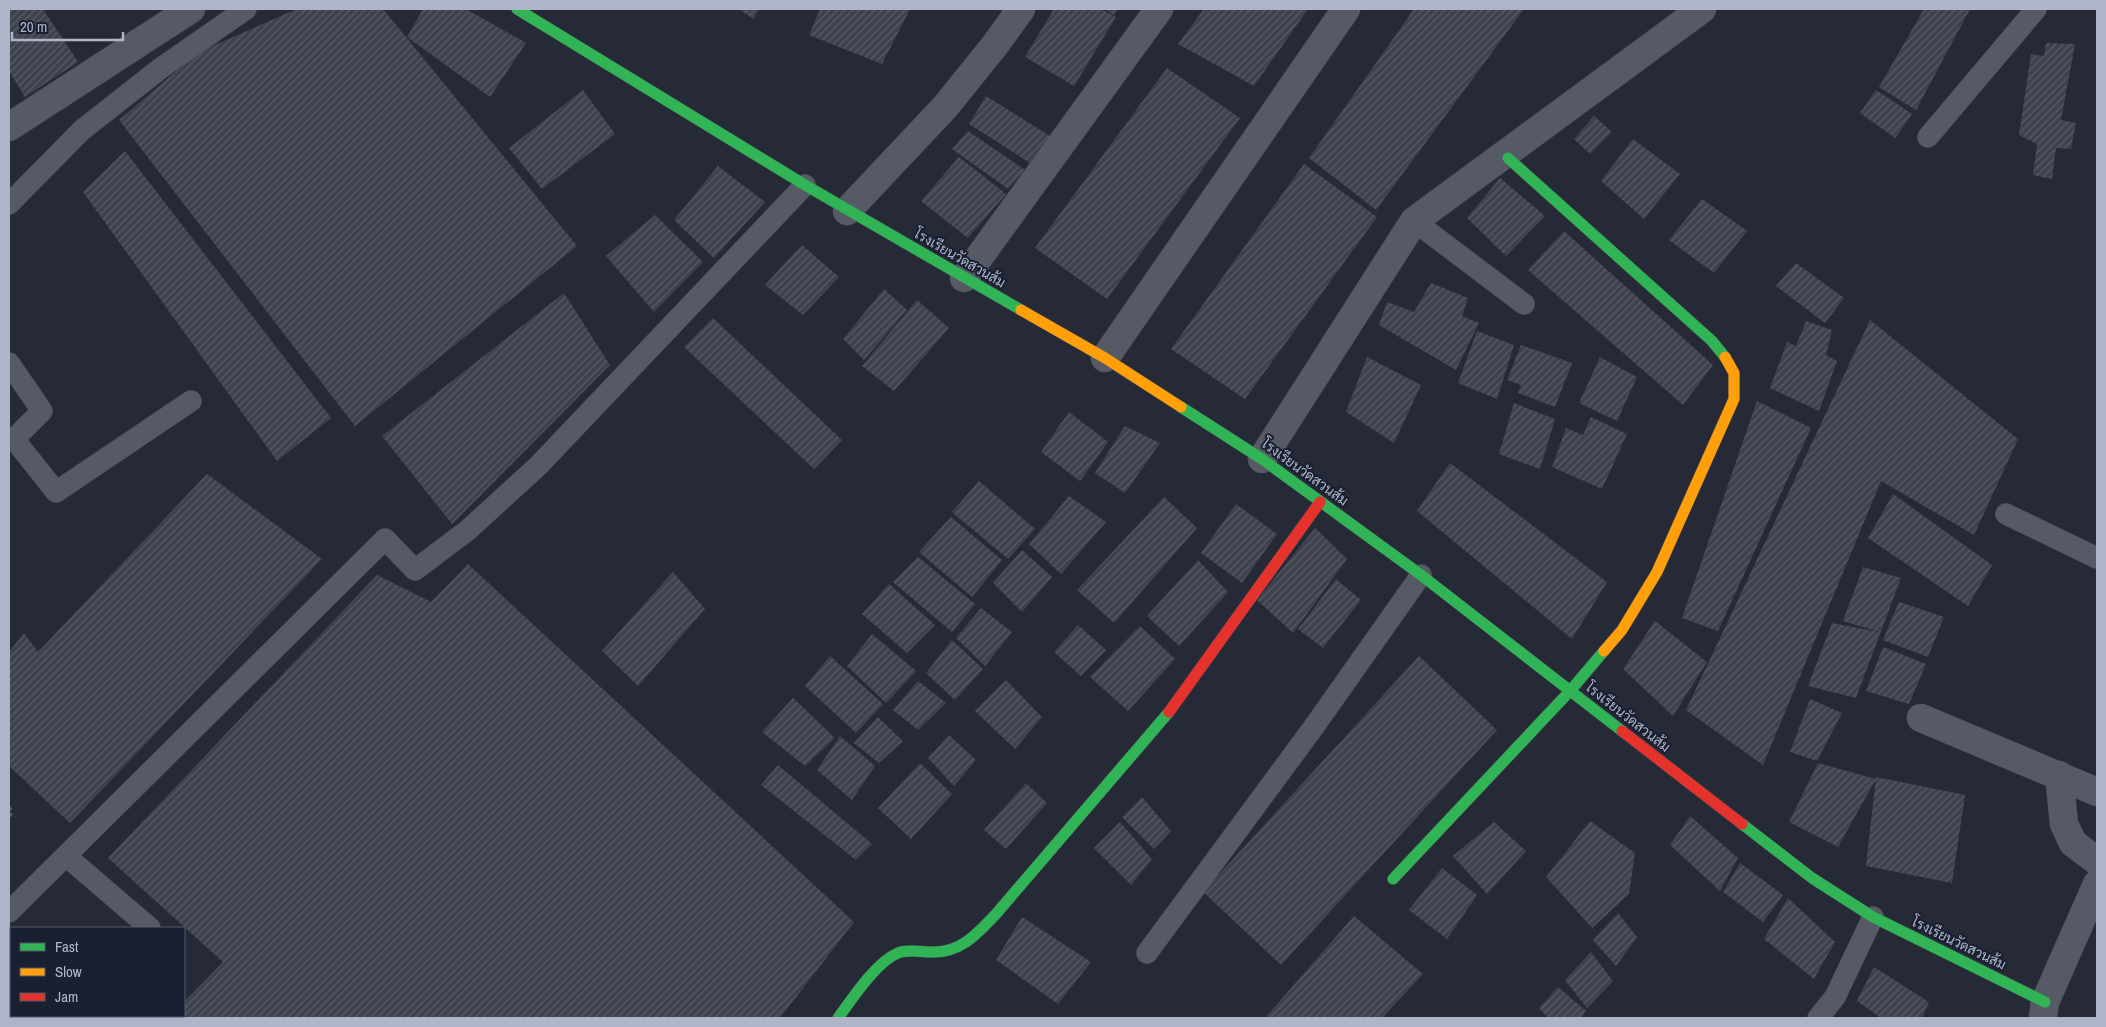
<svg xmlns="http://www.w3.org/2000/svg" width="2106" height="1027" viewBox="0 0 2106 1027" font-family="'Archivo Narrow',Sarabun,sans-serif">
  <style>
    .building { fill: url(#building-hatch) }
    .lines { fill: none; stroke-linecap: round; stroke-linejoin: round }
    .lane-casing { stroke: #41444e; stroke-width: 22 }
    .street-casing { stroke: #41444e; stroke-width: 29 }
    .fast-casing { stroke: #41444e; stroke-width: 12 }
    .slow-casing { stroke: #41444e; stroke-width: 12 }
    .jam-casing { stroke: #41444e; stroke-width: 12 }
    .path { stroke: #545862; stroke-width: 3; stroke-dasharray: 4 4; stroke-linecap: butt }
    .lane { stroke: #565a64; stroke-width: 21 }
    .street { stroke: #565a64; stroke-width: 28 }
    .fast { stroke: #30b455; stroke-width: 11 }
    .slow { stroke: #ff9f0a; stroke-width: 11 }
    .jam { stroke: #e5322d; stroke-width: 11 }
    .labels { text-anchor: middle; stroke-width: 4; stroke-linejoin: round; paint-order: stroke }
    .street-label { font-size: 14px; fill: #afb5c9; stroke: #1a1f32 }
  </style>
  <defs>
    <pattern id="building-hatch" width="6" height="6" patternUnits="userSpaceOnUse" patternTransform="scale(1.25)"><rect width="6" height="6" fill="#3e424d"/><path d="M-1 1l2-2M0 6l6-6M5 7l2-2" fill="none" stroke="#575b65"/></pattern>
  </defs>
  <rect width="100%" height="100%" fill="#262a37"/>
  <!-- building -->
  <g class="building">
    <polygon points="9,9 43,9 78,62 25,97 9,71"/>
    <polygon points="297,9 383,9 577,246 355,426 119,120 199,52"/>
    <polygon points="423,9 466,9 526,43 490,97 407,37"/>
    <polygon points="739,9 759,9 753,19"/>
    <polygon points="820,9 910,9 882,64 809,35"/>
    <polygon points="1054,9 1101,9 1116,17 1074,86 1025,57"/>
    <polygon points="1105,9 1118,9 1114,15"/>
    <polygon points="1204,9 1308,9 1254,86 1178,44"/>
    <polygon points="1414,9 1524,9 1376,210 1309,158"/>
    <polygon points="1924,9 1970,9 1916,110 1879,87"/>
    <polygon points="2046,43 2075,44 2061,120 2076,123 2071,149 2056,148 2052,179 2033,175 2037,144 2019,135 2031,54 2044,56"/>
    <polygon points="1167,68 1240,118 1107,299 1035,248"/>
    <polygon points="583,90 615,134 542,189 509,148"/>
    <polygon points="1876,90 1912,114 1895,138 1860,113"/>
    <polygon points="986,96 1050,136 1030,163 969,124"/>
    <polygon points="1594,116 1612,132 1590,154 1574,139"/>
    <polygon points="968,131 1025,170 1008,189 952,149"/>
    <polygon points="1633,139 1680,174 1644,219 1601,181"/>
    <polygon points="125,151 331,418 277,461 83,192"/>
    <polygon points="959,157 1006,194 968,238 921,201"/>
    <polygon points="1304,164 1377,217 1245,399 1171,349"/>
    <polygon points="718,166 765,202 714,258 674,220"/>
    <polygon points="1500,178 1545,216 1506,256 1467,218"/>
    <polygon points="1702,199 1747,231 1714,273 1669,240"/>
    <polygon points="655,215 703,262 654,312 606,256"/>
    <polygon points="1564,231 1713,365 1683,405 1528,270"/>
    <polygon points="802,245 839,277 803,315 765,285"/>
    <polygon points="1796,263 1844,298 1825,323 1776,286"/>
    <polygon points="1431,283 1468,298 1462,316 1479,323 1456,370 1379,325 1387,302 1414,312"/>
    <polygon points="884,289 907,310 864,360 843,339"/>
    <polygon points="564,293 610,365 452,524 382,436"/>
    <polygon points="917,300 949,328 894,391 862,366"/>
    <polygon points="713,318 842,440 814,469 684,347"/>
    <polygon points="1870,320 2018,439 1974,535 1881,481 1763,765 1686,710"/>
    <polygon points="1806,321 1832,330 1826,355 1837,361 1819,411 1770,388 1787,342 1796,346"/>
    <polygon points="1477,331 1514,345 1497,399 1458,383"/>
    <polygon points="1521,345 1572,363 1555,407 1518,393 1521,385 1507,380"/>
    <polygon points="1367,357 1421,385 1394,443 1346,412"/>
    <polygon points="1600,357 1637,377 1617,421 1579,403"/>
    <polygon points="1757,401 1811,428 1718,631 1682,618"/>
    <polygon points="1514,403 1555,419 1540,469 1499,454"/>
    <polygon points="1069,412 1108,442 1080,481 1041,452"/>
    <polygon points="1591,417 1627,434 1602,489 1552,467 1566,428 1583,435"/>
    <polygon points="1125,426 1160,443 1125,493 1095,473"/>
    <polygon points="1450,463 1607,582 1572,639 1417,511"/>
    <polygon points="207,474 322,559 70,823 9,766 9,652 24,633 38,652"/>
    <polygon points="979,481 1035,529 1008,559 952,512"/>
    <polygon points="1893,494 1992,565 1968,606 1868,538"/>
    <polygon points="1069,496 1106,522 1061,574 1029,544"/>
    <polygon points="1164,497 1197,528 1114,623 1077,590"/>
    <polygon points="1236,504 1277,534 1242,583 1201,553"/>
    <polygon points="951,517 1002,560 972,597 919,552"/>
    <polygon points="1315,528 1347,559 1293,633 1257,600"/>
    <polygon points="1022,550 1052,577 1022,612 993,583"/>
    <polygon points="918,557 975,604 952,632 893,582"/>
    <polygon points="1198,560 1228,592 1179,646 1147,616"/>
    <polygon points="468,564 854,922 780,1018 168,1018 170,1016 184,1016 184,1002 223,962 108,858 377,575 431,602"/>
    <polygon points="1863,567 1901,578 1856,698 1808,686 1832,623 1879,632 1843,621"/>
    <polygon points="673,572 705,609 638,686 602,651"/>
    <polygon points="1336,579 1361,600 1323,648 1298,629"/>
    <polygon points="889,584 935,625 907,653 862,614"/>
    <polygon points="1899,602 1944,617 1928,657 1883,640"/>
    <polygon points="981,608 1012,632 985,666 956,638"/>
    <polygon points="1655,621 1707,662 1673,716 1623,669"/>
    <polygon points="1078,625 1106,650 1081,676 1054,652"/>
    <polygon points="1140,626 1175,659 1128,711 1090,677"/>
    <polygon points="872,634 916,671 886,703 847,666"/>
    <polygon points="952,640 983,669 955,700 926,673"/>
    <polygon points="1883,647 1926,664 1909,704 1866,691"/>
    <polygon points="830,656 883,704 856,733 805,686"/>
    <polygon points="1419,656 1497,730 1281,965 1203,892"/>
    <polygon points="1006,680 1042,717 1015,749 975,711"/>
    <polygon points="918,681 946,703 918,730 893,710"/>
    <polygon points="793,698 835,738 805,766 762,732"/>
    <polygon points="1810,699 1842,713 1817,761 1790,752"/>
    <polygon points="878,717 903,741 879,763 854,743"/>
    <polygon points="949,735 976,760 954,786 928,758"/>
    <polygon points="840,736 875,766 852,800 817,770"/>
    <polygon points="920,763 952,794 911,839 878,808"/>
    <polygon points="1818,763 1876,779 1838,847 1789,822"/>
    <polygon points="778,765 872,844 856,860 761,785"/>
    <polygon points="1876,777 1965,795 1952,883 1866,866"/>
    <polygon points="1026,783 1047,803 1006,849 984,830"/>
    <polygon points="1142,797 1171,831 1154,849 1122,817"/>
    <polygon points="1690,816 1738,858 1720,891 1670,845"/>
    <polygon points="1590,821 1635,853 1629,894 1592,928 1546,877"/>
    <polygon points="1120,822 1152,859 1131,885 1094,848"/>
    <polygon points="1494,822 1526,851 1487,894 1453,856"/>
    <polygon points="1740,863 1783,895 1763,922 1723,892"/>
    <polygon points="1442,868 1477,895 1447,939 1409,910"/>
    <polygon points="1788,898 1835,942 1814,979 1764,939"/>
    <polygon points="1618,913 1637,937 1616,966 1593,940"/>
    <polygon points="1354,916 1423,974 1382,1018 1265,1018"/>
    <polygon points="1022,917 1091,962 1058,1004 996,960"/>
    <polygon points="1591,952 1613,981 1587,1008 1565,980"/>
    <polygon points="9,966 11,968 11,1016 72,1016 75,1018 9,1018"/>
    <polygon points="1874,967 1929,1002 1922,1018 1881,1018 1857,1001"/>
    <polygon points="1558,987 1586,1011 1581,1018 1548,1018 1539,1008"/>
  </g>
  <g class="lines">
    <defs>
      <g id="lane">
        <polyline points="1928,137 2036,9"/>
        <polyline points="9,204 82,130 161,68 246,9"/>
        <polyline points="1414,221 1524,304"/>
        <polyline points="9,363 42,411 14,439 56,492 191,401"/>
        <polyline points="2006,514 2097,558"/>
        <polyline points="66,856 150,928"/>
        <polyline points="9,912 385,539 415,570 468,530 538,466 805,185"/>
        <polyline points="1147,953 1313,728 1421,575"/>
        <polyline points="1818,1018 1835,997 1873,917"/>
      </g>
      <g id="street">
        <polyline points="9,127 191,9"/>
        <polyline points="847,211 945,107 995,45 1021,9"/>
        <polyline points="964,278 1159,9"/>
        <polyline points="1105,358 1346,9"/>
        <polyline points="1262,459 1414,221 1702,9"/>
        <polyline points="1921,718 2097,792"/>
        <polyline points="2059,775 2064,824 2073,843 2097,861"/>
        <polyline points="2043,1018 2045,1002 2097,884"/>
      </g>
      <g id="fast">
        <polyline points="517,9 805,185 1021,310"/>
        <polyline points="1508,158 1712,341 1725,357"/>
        <polyline points="1181,407 1262,459 1421,575 1622,731"/>
        <polyline points="1742,824 1812,878 1873,917 2045,1002"/>
        <polyline points="1393,879 1570,691 1604,651"/>
        <path d="M 838,1018 C 852,999 876,962 898,953 C 908,949 921,952 932,952 C 961,953 978,933 996,914 L 1169,712"/>
      </g>
      <g id="slow">
        <polyline points="1021,310 1105,358 1181,407"/>
        <polyline points="1604,651 1622,630 1657,572 1734,399 1734,373 1725,357"/>
      </g>
      <g id="jam">
        <polyline points="1169,712 1320,502"/>
        <polyline points="1622,731 1742,824"/>
      </g>
    </defs>
    <!-- lane casing -->
    <use href="#lane" class="lane-casing"/>
    <!-- street casing -->
    <use href="#street" class="street-casing"/>
    <!-- fast casing -->
    <use href="#fast" class="fast-casing"/>
    <!-- slow casing -->
    <use href="#slow" class="slow-casing"/>
    <!-- jam casing -->
    <use href="#jam" class="jam-casing"/>
    <!-- path -->
    <polyline class="path" points="9,807 13,812 9,817"/>
    <!-- lane -->
    <use href="#lane" class="lane"/>
    <!-- street -->
    <use href="#street" class="street"/>
    <!-- fast -->
    <use href="#fast" class="fast"/>
    <!-- slow -->
    <use href="#slow" class="slow"/>
    <!-- jam -->
    <use href="#jam" class="jam"/>
  </g>
  <g class="labels">
    <!-- street labels -->
    <g class="street-label">
      <text transform="translate(960 258) rotate(30)" y="5">โรงเรียนวัดสวนส้ม</text>
      <text transform="translate(1305 472) rotate(36)" y="5">โรงเรียนวัดสวนส้ม</text>
      <text transform="translate(1628 717) rotate(38)" y="5">โรงเรียนวัดสวนส้ม</text>
      <text transform="translate(1959 943) rotate(26)" y="5">โรงเรียนวัดสวนส้ม</text>
    </g>
  </g>
  <!-- border -->
  <rect width="2106" height="1027" fill="none" stroke="#afb5c9" stroke-width="20"/>
  <!-- legend -->
  <rect x="10" y="927" width="175" height="90" fill="#1a1f32" stroke="#565b6e"/>
  <rect x="20" y="943" width="25" height="8" fill="#30b455" stroke="#565b6e"/>
  <text x="55" y="952" font-size="15" fill="#afb5c9">Fast</text>
  <rect x="20" y="968" width="25" height="8" fill="#ff9f0a" stroke="#565b6e"/>
  <text x="55" y="977" font-size="15" fill="#afb5c9">Slow</text>
  <rect x="20" y="993" width="25" height="8" fill="#e5322d" stroke="#565b6e"/>
  <text x="55" y="1002" font-size="15" fill="#afb5c9">Jam</text>
  <!-- scale -->
  <path d="M12 32v8h111v-8" fill="none" stroke="#afb5c9" stroke-width="2.5"/>
  <text x="20" y="32" font-size="15" fill="#afb5c9" stroke="#1a1f32" stroke-width="4" paint-order="stroke">20 m</text>
</svg>
